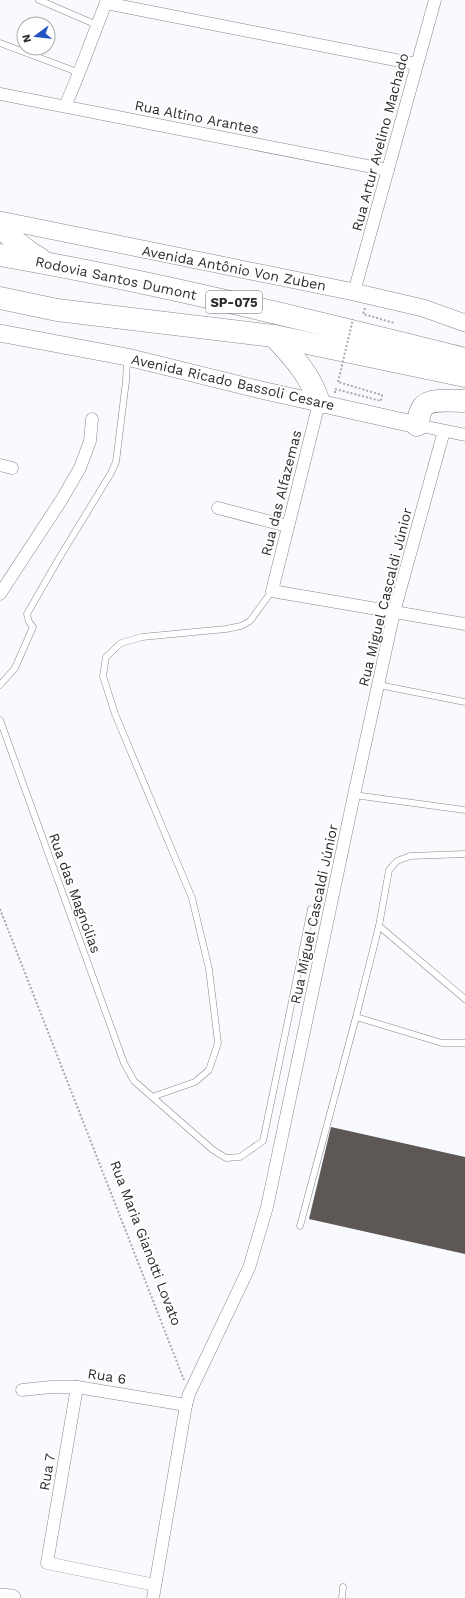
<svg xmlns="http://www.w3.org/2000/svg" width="465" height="1598" viewBox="0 0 465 1598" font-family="'Work Sans',sans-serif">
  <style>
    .building { fill: #5d5756 }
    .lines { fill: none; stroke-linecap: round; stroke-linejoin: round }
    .lane-casing { stroke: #86888d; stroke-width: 7 }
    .street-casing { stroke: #86888d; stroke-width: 13 }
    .secondary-casing { stroke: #86888d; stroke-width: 18 }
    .highway-casing { stroke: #86888d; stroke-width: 23 }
    .path { stroke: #a9aaae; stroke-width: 2; stroke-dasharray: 2 2; stroke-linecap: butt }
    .lane { stroke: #fff; stroke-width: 6 }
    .street { stroke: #fff; stroke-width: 12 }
    .secondary { stroke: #fff; stroke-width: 17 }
    .highway { stroke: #fff; stroke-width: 22 }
    .path-bridge { stroke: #a9aaae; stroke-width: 2; stroke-dasharray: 2 2; stroke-linecap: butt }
    .labels { text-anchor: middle; stroke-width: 4; stroke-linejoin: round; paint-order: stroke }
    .shield { fill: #fff; stroke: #6b6b6d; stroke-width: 1 }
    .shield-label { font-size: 13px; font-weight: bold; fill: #2b2c2e }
    .street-label { font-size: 14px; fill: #2b2c2e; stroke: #fff }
  </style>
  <rect width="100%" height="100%" fill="#f8fafe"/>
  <!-- building -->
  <polygon class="building" points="331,1127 465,1157 465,1254 309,1219"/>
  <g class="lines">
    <defs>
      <g id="lane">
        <polyline points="39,0 97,25"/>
        <polyline points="0,43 80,73"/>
        <polyline points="0,685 15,668 33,627 29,622 27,614 58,560 111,473 116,462 126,381 127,359"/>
        <polyline points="379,685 465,702"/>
        <polyline points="0,720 124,1063 134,1081 213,1150 226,1158 240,1157 263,1141 311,909"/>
        <polyline points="354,795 465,810"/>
        <polyline points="465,854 410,856 397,861 389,870 379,926 465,999"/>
        <polyline points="356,1017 442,1043 465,1043"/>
        <polyline points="152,1097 195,1082 209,1070 218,1043 209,969 192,898 115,714 103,676 106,657 121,643 142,637 226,629 241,626 250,621 272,591"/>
        <polyline points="300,1226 356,1017 379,926"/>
        <polyline points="342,1598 343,1587"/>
      </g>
      <g id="street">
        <polyline points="106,3 416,64"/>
        <polyline points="0,94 388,170"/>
        <path d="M 65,106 C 81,71 93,35 107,0"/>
        <polyline points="354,292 435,0"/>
        <polyline points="319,403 272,591 465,624"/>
        <polyline points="417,425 465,435"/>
        <polyline points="0,465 12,468"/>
        <polyline points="218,508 287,526"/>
        <polyline points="0,594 62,499 80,468 90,441 92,419"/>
        <polyline points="77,1387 47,1563 155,1585"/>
        <polyline points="22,1390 51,1387 77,1387 186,1405"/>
        <polyline points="153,1598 186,1405 189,1394 249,1268 267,1207 354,795 394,612 444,431"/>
      </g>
      <g id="secondary">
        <polyline points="0,220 354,292 423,308 465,323"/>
        <polyline points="0,333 127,357 261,390 417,425"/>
        <polyline points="0,1597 12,1598"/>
      </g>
      <g id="highway">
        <path d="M 0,224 C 11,239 24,250 40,259"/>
        <path d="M 0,255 C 157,282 311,321 465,359"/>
        <polyline points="0,298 57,310 274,336 465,376"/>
        <path d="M 274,336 C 293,357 311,375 319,403"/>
        <path d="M 417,425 C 419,419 419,412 423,407 C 429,398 454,401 465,401"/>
      </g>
    </defs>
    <!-- lane casing -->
    <use href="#lane" class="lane-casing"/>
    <!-- street casing -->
    <use href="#street" class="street-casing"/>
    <!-- secondary casing -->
    <use href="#secondary" class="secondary-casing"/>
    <!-- highway casing -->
    <use href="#highway" class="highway-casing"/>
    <!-- path -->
    <g class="path">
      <polyline points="365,308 363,314 394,323"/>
      <polyline points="335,393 335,389 381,401 382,395 338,382"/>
      <polyline points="0,909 184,1380"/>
    </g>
    <!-- lane -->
    <use href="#lane" class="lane"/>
    <!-- street -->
    <use href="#street" class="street"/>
    <!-- secondary -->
    <use href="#secondary" class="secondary"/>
    <!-- highway -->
    <use href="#highway" class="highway"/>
    <!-- path-bridge -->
    <polyline class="path-bridge" points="338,382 353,319"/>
  </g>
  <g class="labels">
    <!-- shield labels -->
    <rect class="shield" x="206" y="291" width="56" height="22" rx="3"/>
    <g class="shield-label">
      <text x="234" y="307">SP-075</text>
    </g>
    <!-- street labels -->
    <g class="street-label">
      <text transform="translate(197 117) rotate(11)" y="5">Rua Altino Arantes</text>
      <text transform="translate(380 142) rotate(-75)" y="5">Rua Artur Avelino Machado</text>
      <text transform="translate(234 268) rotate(11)" y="5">Avenida Antônio Von Zuben</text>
      <text transform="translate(116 278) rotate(12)" y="5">Rodovia Santos Dumont</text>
      <text transform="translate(233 382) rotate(13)" y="5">Avenida Ricado Bassoli Cesare</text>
      <text transform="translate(281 493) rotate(-76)" y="5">Rua das Alfazemas</text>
      <text transform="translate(385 597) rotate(-76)" y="5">Rua Miguel Cascaldi Júnior</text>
      <text transform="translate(75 893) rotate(70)" y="5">Rua das Magnólias</text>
      <text transform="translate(314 914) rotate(-78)" y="5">Rua Miguel Cascaldi Júnior</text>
      <text transform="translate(146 1243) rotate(69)" y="5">Rua Maria Gianotti Lovato</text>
      <text transform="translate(107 1376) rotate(9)" y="5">Rua 6</text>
      <text transform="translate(47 1472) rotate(-80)" y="5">Rua 7</text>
    </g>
  </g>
  <!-- north arrow -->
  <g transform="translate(36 36) rotate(255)"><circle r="19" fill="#ffffff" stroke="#aaabab"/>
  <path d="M0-3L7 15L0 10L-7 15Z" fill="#2253c1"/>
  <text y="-6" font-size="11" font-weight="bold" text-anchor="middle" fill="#2b2c2e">N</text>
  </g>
</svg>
